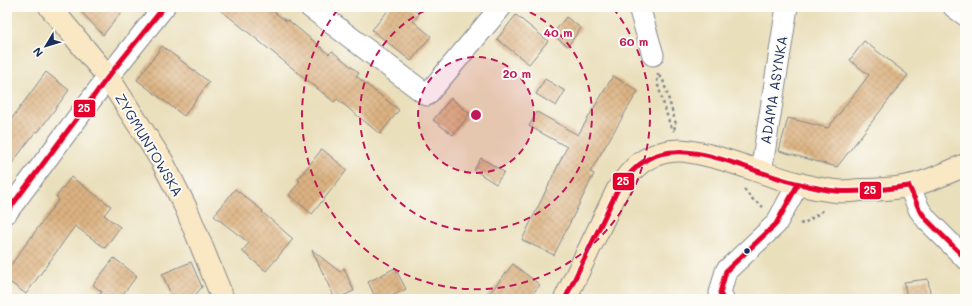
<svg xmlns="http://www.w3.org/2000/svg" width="972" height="306" viewBox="0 0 972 306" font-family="Mali,sans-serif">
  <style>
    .building { fill: url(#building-cross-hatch) }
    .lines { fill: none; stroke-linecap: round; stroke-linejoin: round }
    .street-casing { stroke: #82878c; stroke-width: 23 }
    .secondary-casing { stroke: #82878c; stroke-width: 24 }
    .path { stroke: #82878c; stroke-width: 2.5; stroke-dasharray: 3 3; stroke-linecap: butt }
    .street { stroke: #fff; stroke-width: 21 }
    .secondary { stroke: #fae7c3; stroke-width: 22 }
    .bus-1-casing { stroke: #fdfcf7; stroke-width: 8 }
    .bus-1 { stroke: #e4002b; stroke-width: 5 }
    .ring { fill: none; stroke: #c2185b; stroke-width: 2; stroke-dasharray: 7 5 }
    .bus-dot { fill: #1b2f5e; stroke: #fdfcf7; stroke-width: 1.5 }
    .labels { text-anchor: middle; stroke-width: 4; stroke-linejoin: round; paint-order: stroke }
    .street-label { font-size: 14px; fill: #1b2f5e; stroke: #fdfcf7 }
    .centre { fill: #c2185b; stroke: #fdfcf7; stroke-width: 2 }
    .ring-label { font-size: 12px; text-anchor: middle; font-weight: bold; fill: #c2185b; stroke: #fdfcf7; stroke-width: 4; stroke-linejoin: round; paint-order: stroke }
    .line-badge { stroke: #fdfcf7; stroke-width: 1.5 }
    .badge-label { font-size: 11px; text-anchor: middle; font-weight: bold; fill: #fff }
  </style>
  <defs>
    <pattern id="building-cross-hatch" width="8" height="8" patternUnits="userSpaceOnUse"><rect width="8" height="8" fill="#dcb281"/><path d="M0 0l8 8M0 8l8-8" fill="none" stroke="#bc9972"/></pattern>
  </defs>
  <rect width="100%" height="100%" fill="#fdfcf7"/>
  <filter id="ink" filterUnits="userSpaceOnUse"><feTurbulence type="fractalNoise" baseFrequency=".025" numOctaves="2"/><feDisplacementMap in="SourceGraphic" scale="8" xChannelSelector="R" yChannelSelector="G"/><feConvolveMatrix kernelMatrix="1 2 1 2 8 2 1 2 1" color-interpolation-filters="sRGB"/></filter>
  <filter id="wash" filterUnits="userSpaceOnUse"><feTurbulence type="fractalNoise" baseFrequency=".012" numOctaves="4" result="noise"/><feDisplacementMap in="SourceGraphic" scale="16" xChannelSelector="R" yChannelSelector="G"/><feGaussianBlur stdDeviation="0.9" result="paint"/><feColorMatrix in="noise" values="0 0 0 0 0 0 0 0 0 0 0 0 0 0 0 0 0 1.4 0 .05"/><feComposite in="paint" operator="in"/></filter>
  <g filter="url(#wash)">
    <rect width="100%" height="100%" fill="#eadfbb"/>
    <g id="blocks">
      <!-- building -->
      <g class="building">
        <polygon points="77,7 126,7 103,35"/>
        <polygon points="217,7 268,7 286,21 288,20 329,54 332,51 359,73 356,76 399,110 380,134 337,99 334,102"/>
        <polygon points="391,7 411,7 419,14 413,21 431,36 411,61 372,30"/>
        <polygon points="516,15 548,41 529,64 497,39"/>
        <polygon points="566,17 581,28 568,46 552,35"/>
        <polygon points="864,41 908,75 837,167 779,151 788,118 828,128 869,75 850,60"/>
        <polygon points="162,46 209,82 184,116 137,80"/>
        <polygon points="46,72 69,90 38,132 36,131 7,170 7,125"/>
        <polygon points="613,76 638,91 590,172 594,174 554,255 522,240 567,147 529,126 537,112 578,135"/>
        <polygon points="545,79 565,91 556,106 536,94"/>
        <polygon points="451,98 470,114 453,135 433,120"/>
        <polygon points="322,149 347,170 312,214 289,195 300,181 298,179"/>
        <polygon points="481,158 504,172 496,184 474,170"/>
        <polygon points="71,177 111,206 104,215 120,227 105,248 75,226 26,294 7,280 7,270 59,199 56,197"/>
        <polygon points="235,189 263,211 262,212 293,239 266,271 242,251 249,243 214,216"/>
        <polygon points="312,250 340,272 344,268 354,291 335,299"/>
        <polygon points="114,258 137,276 119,299 96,299 102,292 93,285"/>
        <polygon points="191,262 202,287 192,299 173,299 162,274"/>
        <polygon points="513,264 540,285 528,299 485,299"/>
        <polygon points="395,268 406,289 386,299 376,299 368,282"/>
        <polygon points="928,279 931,299 907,299 904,282"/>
      </g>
    </g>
  </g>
  <g filter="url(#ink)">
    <use href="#blocks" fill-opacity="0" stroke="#82878c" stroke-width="1"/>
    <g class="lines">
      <defs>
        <g id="street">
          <polyline points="310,7 427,95 501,7"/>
          <polyline points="639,7 653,55"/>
          <polyline points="954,7 965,15"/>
          <polyline points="761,172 787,7"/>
          <polyline points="909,186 919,209 927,220 965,258"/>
          <polyline points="7,212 108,77 164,7"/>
          <polyline points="723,299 720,293 726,271 776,224 798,184"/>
        </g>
        <g id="secondary">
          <polyline points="50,7 108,77 162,161 186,208 223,299"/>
          <path d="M 565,299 L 617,191 C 624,180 633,167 645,160 C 656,153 674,149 686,151 C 737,158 784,186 836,191 C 843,192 852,191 860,190 C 876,190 893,189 908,186 C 926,183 949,172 965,165"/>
        </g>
      </defs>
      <!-- street casing -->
      <use href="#street" class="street-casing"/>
      <!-- secondary casing -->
      <use href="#secondary" class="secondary-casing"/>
      <!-- path -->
      <g class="path">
        <polyline points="658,73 657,82 670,125 674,131"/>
        <polyline points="659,76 663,80 676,124 674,129"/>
        <polyline points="744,189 751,198 763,207"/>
        <polyline points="800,223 803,224 824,210"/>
      </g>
      <!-- street -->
      <use href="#street" class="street"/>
      <!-- secondary -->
      <use href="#secondary" class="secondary"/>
      <defs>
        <g id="bus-1">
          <polyline points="7,212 108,77 164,7"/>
          <path d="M 565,299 L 617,191 C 624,180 634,167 646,160 C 687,134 757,176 800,184 C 812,187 824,190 836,191 C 860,193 885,189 909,186 L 919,209 L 927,220 L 965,258"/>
          <polyline points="723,299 720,293 726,271 776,224 798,184"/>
        </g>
      </defs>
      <!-- bus-1 casing -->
      <use href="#bus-1" class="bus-1-casing"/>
      <!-- bus-1 -->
      <use href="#bus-1" class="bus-1"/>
    </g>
  </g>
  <!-- distance rings -->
  <circle cx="476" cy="115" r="58" fill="#c2185b" fill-opacity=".12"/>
  <g class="ring">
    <circle cx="476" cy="115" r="58"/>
    <path d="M519 7A116 116 0 1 1 433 7"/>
    <path d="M613 8A174 174 0 1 1 339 8"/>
  </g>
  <!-- markers -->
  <circle class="bus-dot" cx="747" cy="251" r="3.5"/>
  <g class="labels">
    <!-- street labels -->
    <g class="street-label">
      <text transform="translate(774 90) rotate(-81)" y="5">ADAMA ASYNKA</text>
      <text transform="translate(149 145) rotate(59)" y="5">ZYGMUNTOWSKA</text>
    </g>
  </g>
  <circle cx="476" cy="115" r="6" class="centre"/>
  <g class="ring-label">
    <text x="558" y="37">40 m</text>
    <text x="634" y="46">60 m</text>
    <text x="517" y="78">20 m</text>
  </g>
  <g class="line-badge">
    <rect x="73" y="99" width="23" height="19" rx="4" fill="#e4002b"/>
    <rect x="612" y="172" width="23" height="19" rx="4" fill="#e4002b"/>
    <rect x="859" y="181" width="23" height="19" rx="4" fill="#e4002b"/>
  </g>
  <g class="badge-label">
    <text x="84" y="112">25</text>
    <text x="623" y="185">25</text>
    <text x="870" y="194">25</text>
  </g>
  <!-- margin -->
  <rect width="972" height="306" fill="none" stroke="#fdfcf7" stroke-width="24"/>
  <!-- north arrow -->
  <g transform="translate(46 46) rotate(232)" stroke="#fdfcf7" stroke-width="3" paint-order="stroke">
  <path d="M0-3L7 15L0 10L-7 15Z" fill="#1b2f5e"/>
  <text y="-6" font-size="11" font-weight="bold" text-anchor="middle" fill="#1b2f5e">N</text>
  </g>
</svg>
